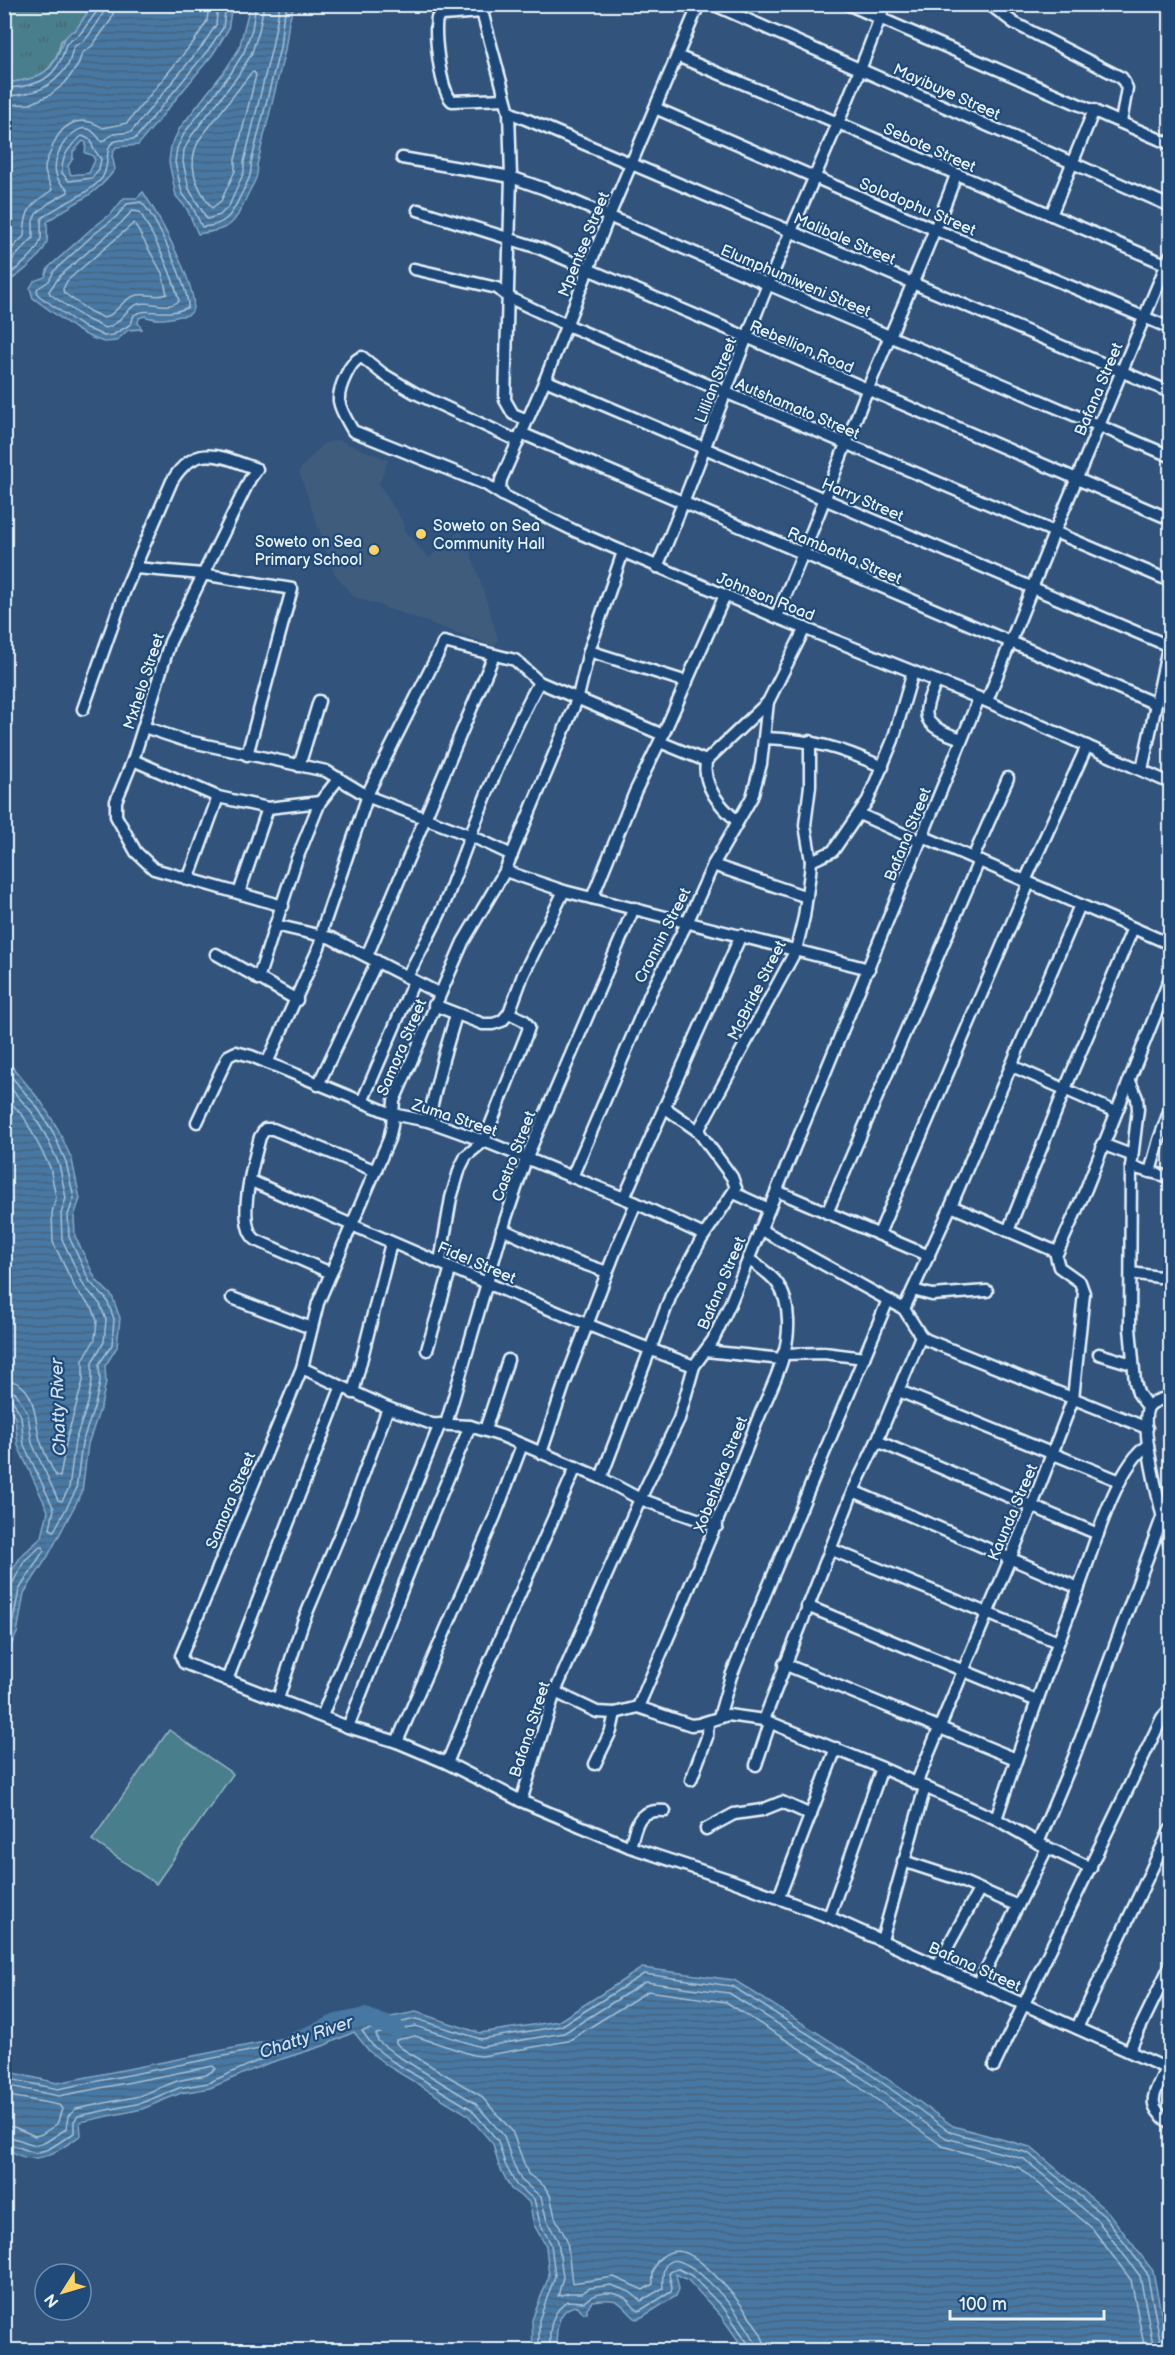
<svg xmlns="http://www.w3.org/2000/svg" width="1175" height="2355" viewBox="0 0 1175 2355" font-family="'Balsamiq Sans',sans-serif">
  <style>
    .built { fill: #405c7d }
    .grass { fill: url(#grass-tufts); stroke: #99b8c2; stroke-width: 1.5 }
    .pitch { fill: #4a7f8d; stroke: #99b8c2; stroke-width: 1.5 }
    .water { fill: url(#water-rules); stroke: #87a8c6; stroke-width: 1.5; fill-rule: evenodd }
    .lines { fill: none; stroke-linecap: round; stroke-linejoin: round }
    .shore { stroke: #a8c1d6; stroke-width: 1.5 }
    .river { stroke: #4778a4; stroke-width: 18 }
    .street-casing { stroke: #e8f1f8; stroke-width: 15 }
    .street { stroke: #1f4a7a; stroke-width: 10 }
    .poi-dot { fill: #ffd166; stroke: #1f4a7a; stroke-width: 2 }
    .labels { text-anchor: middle; stroke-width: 4.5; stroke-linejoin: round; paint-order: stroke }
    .street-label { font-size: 16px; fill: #e8f1f8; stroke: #1f4a7a }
    .poi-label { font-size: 16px; fill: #e8f1f8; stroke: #1f4a7a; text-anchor: start }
    .water-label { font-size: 18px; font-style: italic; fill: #d0dfeb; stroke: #1f4a7a }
  </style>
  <defs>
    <pattern id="grass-tufts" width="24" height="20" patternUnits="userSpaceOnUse" patternTransform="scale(1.5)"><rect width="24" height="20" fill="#4a7f8d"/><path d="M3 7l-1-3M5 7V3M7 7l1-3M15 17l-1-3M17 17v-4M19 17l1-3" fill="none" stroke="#48666f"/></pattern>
    <pattern id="water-rules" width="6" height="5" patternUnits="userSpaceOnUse" patternTransform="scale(1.5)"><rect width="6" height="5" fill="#4778a4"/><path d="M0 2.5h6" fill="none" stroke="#47627c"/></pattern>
  </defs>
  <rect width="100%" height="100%" fill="#32547c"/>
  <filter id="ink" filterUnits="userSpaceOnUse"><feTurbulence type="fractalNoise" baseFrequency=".0167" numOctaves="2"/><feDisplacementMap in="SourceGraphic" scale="12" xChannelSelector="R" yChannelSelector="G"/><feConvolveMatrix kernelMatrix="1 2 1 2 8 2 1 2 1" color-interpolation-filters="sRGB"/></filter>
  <g filter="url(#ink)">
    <!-- built -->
    <polygon class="built" points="338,440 388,460 379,484 403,522 404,531 429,558 460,531 467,541 485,596 498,640 495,646 353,596 334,573 299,471 323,444"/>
    <!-- grass -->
    <path class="grass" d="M 4,5 L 96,5 L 90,9 L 75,31 L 61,41 C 54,76 35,80 5,83 Z"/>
    <!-- pitch -->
    <polygon class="pitch" points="169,1730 233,1774 156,1884 92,1840"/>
    <!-- water -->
    <g class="water">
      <path d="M 96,5 L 232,5 L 228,30 L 213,54 L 138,145 L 116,147 L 112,155 L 115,169 C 95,198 72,202 47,222 C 47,228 48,237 47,242 C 41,259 19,275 5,284 L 5,83 C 25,81 49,78 58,55 C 64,41 60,42 72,31 L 75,31 L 90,9 ZM 83,141 L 86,143 L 85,153 L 92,155 L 95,160 L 89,173 L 71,175 L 68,166 L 73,158 L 73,152 Z"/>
      <path d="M 250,5 L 294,5 L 289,21 L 285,50 L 257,165 C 259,176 254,182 249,192 C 234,223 235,229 198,234 L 187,209 L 176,196 L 169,162 L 171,146 L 180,128 L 226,69 L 239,49 Z"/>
      <path d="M 143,192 C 155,210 202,293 192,311 C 189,317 185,315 180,316 C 168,319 156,321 144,316 L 139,318 L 138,323 L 142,329 L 128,330 L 116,341 L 104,342 L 92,338 L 77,330 L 33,298 L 30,288 L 34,281 L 45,277 L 48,268 L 90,230 L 112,213 L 124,198 L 137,198 Z"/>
      <polygon points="5,1058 42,1103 58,1129 72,1160 80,1199 74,1216 75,1236 96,1280 112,1296 120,1318 117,1347 105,1366 106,1382 101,1406 88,1444 82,1492 48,1556 24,1593 17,1633 5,1658 5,1591 8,1577 21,1556 42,1537 48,1511 18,1446 15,1418 5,1398"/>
      <path d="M 642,1968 L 734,1980 L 865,2063 L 953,2126 L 1030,2147 L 1108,2212 L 1153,2271 L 1168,2350 L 745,2350 L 721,2316 L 688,2280 L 676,2274 L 679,2289 L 676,2296 L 642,2317 L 636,2319 C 617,2302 622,2297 593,2301 L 587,2308 L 587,2313 L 583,2313 L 578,2306 C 557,2306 555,2334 557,2350 L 533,2350 L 532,2320 L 549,2276 L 546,2246 L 534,2225 L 529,2202 L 511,2189 L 499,2166 L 493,2144 L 467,2114 L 388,2066 L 369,2051 L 354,2032 L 323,2046 L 266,2064 L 210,2088 L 181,2093 L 142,2109 L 80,2122 L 81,2135 C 55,2153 34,2170 5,2147 L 5,2071 L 57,2083 L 416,2012 L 480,2033 L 559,2021 Z"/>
    </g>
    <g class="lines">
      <!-- shore -->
      <g class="shore">
        <path d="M 256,4 L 252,29 L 244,52 L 231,73 L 185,132 L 177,148 L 175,162 L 182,193 L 192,206 L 202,227 C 230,225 232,212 243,191 C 248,181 252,175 251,163 L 280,48 L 283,19 L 288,4"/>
        <polyline points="264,4 259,31 251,55 237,77 192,135 184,150 183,162 189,189 207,219 220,215 229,206 244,172 244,162 272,47 280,4"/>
        <path d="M 254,72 L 256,75 L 235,160 L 235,171 L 221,201 L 212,208 C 196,187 186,165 199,140 L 251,73 Z"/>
        <path d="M 4,88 C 38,87 58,79 66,44 L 80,34 L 98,10 L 99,4"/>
        <path d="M 4,96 C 32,95 52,89 68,65 C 71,59 71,52 74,47 C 77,43 82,43 85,40 C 91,33 106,12 106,4"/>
        <polyline points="4,105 30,104 50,95 65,83 78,65 82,53 92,46 111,20 116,4"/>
        <path d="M 82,136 L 91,140 L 93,148 L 101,159 L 99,169 L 92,178 L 69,181 L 62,173 C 61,158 70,145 82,136 Z"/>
        <path d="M 141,202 C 155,214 189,289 188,307 C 168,318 147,306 134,315 L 131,324 L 113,335 L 104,336 L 80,325 L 38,295 L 37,289 L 49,281 L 54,271 L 93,235 L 116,217 L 127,204 Z"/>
        <path d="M 132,211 L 140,212 C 156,241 171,269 179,301 C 166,311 152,300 138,304 C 125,308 121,325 105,328 L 84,318 L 50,294 L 49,291 L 60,276 L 121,223 Z"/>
        <path d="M 134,223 L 162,273 L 167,294 C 157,299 145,292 134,296 C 121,300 117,314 104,318 L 89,311 L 64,293 L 63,289 L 67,281 L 76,273 Z"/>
        <path d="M 4,257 L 24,236 C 25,209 30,205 52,190 C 50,183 45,177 45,169 C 45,162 48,157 51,151 C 59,125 79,112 103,128 L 127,123 L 195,40 L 207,21 L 209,4"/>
        <path d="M 4,268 L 33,238 L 33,221 L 36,214 L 49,203 L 68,192 L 68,189 C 38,173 68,124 88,129 C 95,131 97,137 102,142 L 113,134 L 131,132 L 202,46 L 216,25 L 218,4"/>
        <path d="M 4,277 C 17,270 39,252 41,238 C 42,230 40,225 42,218 C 60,203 87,196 102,178 C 111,166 103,144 116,141 C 123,139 129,140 135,139 L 208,50 L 223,28 L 226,4"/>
        <polyline points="4,1068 37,1107 53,1132 66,1162 74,1198 68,1215 69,1237 90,1282 107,1300 114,1319 112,1345 99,1364 100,1382 95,1405 82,1443 76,1490 54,1531 50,1529 54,1509 24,1445 21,1416 12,1399 4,1396"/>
        <polyline points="4,1081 31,1111 46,1136 59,1164 66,1198 61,1214 62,1239 84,1286 100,1304 106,1320 104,1342 92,1362 92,1381 88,1403 75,1441 69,1488 62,1501 58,1500 32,1443 28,1414 16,1393 4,1389"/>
        <path d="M 4,1095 L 24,1117 L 50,1167 L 56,1197 L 52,1213 L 53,1242 L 76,1290 L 93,1309 L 97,1321 L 95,1339 L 83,1360 L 83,1381 L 67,1438 L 60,1477 L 56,1476 C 50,1465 44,1452 40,1440 C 34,1418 37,1381 4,1380"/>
        <polyline points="4,1587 12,1584 25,1560 40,1547 43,1547 44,1550 19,1590 11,1631 4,1644"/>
        <polyline points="4,2078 58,2089 295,2042 298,2045 296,2048 264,2058 208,2083 179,2088 141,2103 78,2116 74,2121 74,2133 49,2149 35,2153 4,2142"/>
        <polyline points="4,2085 59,2096 213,2066 216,2069 206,2075 177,2081 139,2096 76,2109 68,2116 66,2129 46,2142 35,2145 4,2135"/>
        <polyline points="4,2095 59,2105 62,2109 57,2124 42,2134 35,2136 14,2127 4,2126"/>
        <polyline points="539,2350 539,2320 555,2276 551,2244 540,2223 534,2199 516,2185 505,2164 498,2141 471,2109 392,2061 373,2046 362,2031 416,2019 481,2039 561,2026 644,1974 732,1986 862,2068 950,2132 1028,2153 1104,2216 1147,2273 1162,2350"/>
        <path d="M 551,2350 C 548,2332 551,2313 567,2301 L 584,2302 C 595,2292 612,2290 625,2298 C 631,2302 633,2308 639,2311 L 671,2292 L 672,2288 L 669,2274 L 672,2270 L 677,2268 L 692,2276 L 726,2311 L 749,2345 L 749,2350"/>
        <path d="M 757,2350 C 756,2326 656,2208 663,2288 L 641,2301 L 630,2292 L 611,2285 L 590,2288 L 582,2293 L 569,2293 L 558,2296 L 563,2277 L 558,2241 L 547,2221 L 541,2197 L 521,2180 L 512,2161 L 504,2136 L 475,2103 L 396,2055 L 378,2041 L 376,2034 L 415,2026 L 481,2047 L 564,2033 L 645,1982 L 729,1993 L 857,2074 L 946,2138 L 1024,2159 L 1098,2221 L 1140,2276 L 1154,2350"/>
        <path d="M 766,2350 C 765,2327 707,2260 686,2253 C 678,2250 670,2251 663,2256 C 653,2262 652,2273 653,2284 L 643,2290 L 614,2277 L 572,2283 L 567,2240 L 555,2217 L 550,2195 L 544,2186 L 528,2174 L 512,2131 L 481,2096 L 401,2048 L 396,2043 L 396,2040 L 415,2036 L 473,2055 L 482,2056 L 568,2041 L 648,1991 L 726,2002 L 852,2082 L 942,2146 L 1020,2168 L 1092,2228 L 1131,2280 L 1145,2350"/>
      </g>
      <!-- river -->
      <polyline class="river" points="295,2041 337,2023 365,2017 396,2029"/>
      <defs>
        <g id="street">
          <polyline points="480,4 509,112 511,177 505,400 513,414 527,420"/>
          <polyline points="712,4 1170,206"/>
          <polyline points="847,4 1170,144"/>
          <polyline points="989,4 1014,23 1122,78 1127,88 1121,122"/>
          <path d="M 482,12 L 442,15 L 437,18 C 434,34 440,91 452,101 L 505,99"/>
          <polyline points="677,56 838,123 1170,266"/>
          <polyline points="655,108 936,230 1170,328"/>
          <polyline points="509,112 1170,392"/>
          <polyline points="402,158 511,177 545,189 1170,456"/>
          <polyline points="418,210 539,248 1170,519"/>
          <polyline points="1051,215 1094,110"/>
          <polyline points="414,269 497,288 508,297 567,325 1170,581"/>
          <polyline points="545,380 1169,646"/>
          <polyline points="521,433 1156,704"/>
          <path d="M 518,441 L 415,393 L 383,374 L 362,357 C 350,360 338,389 339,401 C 341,412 348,422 353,431 L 485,484 L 504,496 L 577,532 L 776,617 L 979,698 L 1170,783"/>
          <polyline points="504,496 500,488 501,480 545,380 609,216 699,4"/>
          <path d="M 657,567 C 697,473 730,376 769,282 C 808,190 851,99 885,4"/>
          <polyline points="136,568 202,574 292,589 247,755"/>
          <path d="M 776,617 C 809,543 836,468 866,393 C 896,320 929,249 956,175"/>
          <polyline points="589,651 687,682"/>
          <path d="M 937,681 C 918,718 923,726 962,739"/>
          <polyline points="979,698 730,1304 713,1340 694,1366 679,1419 640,1499 555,1692 521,1801 630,1847 730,1880 829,1917 1170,2070"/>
          <polyline points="987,701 1054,533 1170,256"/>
          <path d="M 83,709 L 125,590 L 172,481 C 196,441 222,457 257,469 L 250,479 L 170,642 L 133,760 L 116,801 L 116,816 L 136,852 L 154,869 L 283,906"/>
          <polyline points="144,727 183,740 326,771 369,797 469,835 512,855"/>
          <path d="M 765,738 C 813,740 839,747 883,767"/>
          <polyline points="660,742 706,761"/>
          <polyline points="133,760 218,797 268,808 320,802"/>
          <polyline points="706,761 768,702"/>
          <path d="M 706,761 C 702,786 720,806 737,821"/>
          <polyline points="299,766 319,701"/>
          <polyline points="1142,770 1170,638"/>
          <polyline points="859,814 919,841"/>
          <polyline points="922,836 1170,944"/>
          <polyline points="973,858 1008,778"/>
          <polyline points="811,861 833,851 868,800 893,740 913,672"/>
          <polyline points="713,865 807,897"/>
          <polyline points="505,871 564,891 869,969"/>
          <polyline points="188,880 218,797"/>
          <polyline points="1025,881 1087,746"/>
          <polyline points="239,893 268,808"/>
          <polyline points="592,898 635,792 663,735 725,595"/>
          <polyline points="275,925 331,938 440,994"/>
          <polyline points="216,954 297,1000"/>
          <polyline points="367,956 494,655"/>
          <path d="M 407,977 C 421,950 437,923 448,895 C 475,822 502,750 539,682"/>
          <polyline points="258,979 296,861 320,802 339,778"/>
          <polyline points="434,1005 483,1024 493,1024 502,1021 509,1013 523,975 564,891"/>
          <polyline points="267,1063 320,945 323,927 370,789 444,642 515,660 539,682 663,735"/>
          <polyline points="1012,1066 1116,1112"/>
          <polyline points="1129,1079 1137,1098 1138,1109 1131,1167 1130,1328 1135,1382 1138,1393 1148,1407"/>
          <polyline points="318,1085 377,961"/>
          <polyline points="362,1102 414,981"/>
          <polyline points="428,1121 443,1059 456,1015"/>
          <polyline points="197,1122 228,1056 236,1052 251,1056 392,1114 428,1121 484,1141 636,1203 704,1235"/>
          <polyline points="698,1131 796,950 804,917 810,873 811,861 805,825 810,786 810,741"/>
          <polyline points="1102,1144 1131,1155"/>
          <polyline points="1131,1167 1170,1177"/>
          <polyline points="1150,1172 1159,1140 1170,1109"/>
          <polyline points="572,1177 651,992 687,923 713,865 752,797 761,764 768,702 805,628"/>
          <path d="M 251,1181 C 398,1245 544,1310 694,1366"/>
          <polyline points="777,1191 929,1256"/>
          <polyline points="734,1193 769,1209"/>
          <polyline points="624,1198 741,935"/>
          <polyline points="951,1206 1057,1252"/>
          <polyline points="827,1213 979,861"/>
          <polyline points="502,1229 561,1256 607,1272"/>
          <polyline points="760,1229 904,1309 921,1336 927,1340 1147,1428"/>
          <polyline points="1008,1231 1065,1089 1133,928"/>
          <polyline points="879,1234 1029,883"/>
          <polyline points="440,1262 451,1198 460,1168 466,1156 484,1141 527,1033 529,1027 525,1021 509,1013"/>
          <path d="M 331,1273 L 256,1240 C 235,1225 254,1159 260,1137 L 265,1129 L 273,1129 L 376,1171"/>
          <polyline points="1131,1273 1159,1277 1170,1272"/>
          <polyline points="913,1290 932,1295 987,1291"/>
          <polyline points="232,1298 311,1328"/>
          <polyline points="904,1309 951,1206 1080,905"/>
          <polyline points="427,1350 451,1267"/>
          <polyline points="706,1351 782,1359"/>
          <polyline points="783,1354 824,1353 864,1358"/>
          <polyline points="1099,1354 1132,1364"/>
          <polyline points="302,1368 388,1408 432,1424 470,1426 502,1436 601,1478 640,1499 717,1526"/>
          <polyline points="899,1391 1120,1481"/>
          <polyline points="353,1393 391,1243"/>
          <path d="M 1170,1397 C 1163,1399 1154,1400 1149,1406 C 1137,1422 1165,1525 1170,1547"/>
          <polyline points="446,1424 505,1221 526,1159 634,908"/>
          <polyline points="485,1430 508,1360"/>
          <polyline points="877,1441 1098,1534"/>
          <polyline points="541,1453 564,1385 615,1252 636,1203"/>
          <polyline points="601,1478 671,1295 701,1240 736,1188 732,1177 698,1131 664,1107"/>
          <polyline points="853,1491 1079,1588"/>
          <polyline points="830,1549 1058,1642"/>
          <polyline points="807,1606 1037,1701"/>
          <polyline points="784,1664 1016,1759"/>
          <polyline points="227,1680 341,1388"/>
          <polyline points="555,1692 597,1712 615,1713 638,1707 691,1725 699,1724 728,1715 764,1720 882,1768 996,1819 1038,1843 1091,1868"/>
          <polyline points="278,1699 303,1622 350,1510 388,1408"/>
          <path d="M 638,1707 C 679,1613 719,1520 756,1424 C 769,1391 790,1356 788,1320 C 787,1287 774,1276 748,1259"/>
          <polyline points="322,1716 440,1424"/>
          <polyline points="719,1717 731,1676 888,1300"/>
          <polyline points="764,1720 853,1491 877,1441 921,1336"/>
          <polyline points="348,1727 412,1564 470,1426"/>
          <polyline points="397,1742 495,1516 522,1445"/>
          <polyline points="447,1763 486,1670 576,1467"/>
          <polyline points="595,1764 611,1731 615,1713"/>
          <polyline points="756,1765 770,1723"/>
          <polyline points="691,1780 707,1737 708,1722"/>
          <polyline points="916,1784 1032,1506 1073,1399 1084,1293 1080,1282 1059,1267 1056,1256 1086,1189 1170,978"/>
          <polyline points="521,1801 447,1763 397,1742 348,1727 184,1663 181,1656 302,1368 318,1303 389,1139 392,1126 394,1101 463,942 505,871 578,697 589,651 623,552"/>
          <path d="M 996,1819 C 1022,1741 1050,1664 1079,1587 C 1093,1550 1116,1466 1148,1445"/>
          <polyline points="706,1829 734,1814 762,1810 782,1802 811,1815"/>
          <polyline points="1038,1843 1074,1757 1163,1515"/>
          <path d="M 630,1847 C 637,1824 636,1809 665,1811"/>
          <polyline points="903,1861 952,1877 1018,1906"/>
          <polyline points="779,1897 836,1748"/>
          <polyline points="829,1917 882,1768"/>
          <polyline points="882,1940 925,1787"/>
          <polyline points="937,1966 979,1890"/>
          <polyline points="978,1985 1047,1848"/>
          <polyline points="1077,2028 1170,1830"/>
          <polyline points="1129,2051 1170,1966"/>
          <polyline points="994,2066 1162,1718 1170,1709"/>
          <path d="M 1166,2068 C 1155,2095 1143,2103 1170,2123"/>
        </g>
      </defs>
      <!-- street casing -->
      <use href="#street" class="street-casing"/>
      <!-- street -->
      <use href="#street" class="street"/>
    </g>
  </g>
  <!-- markers -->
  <g class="poi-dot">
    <circle cx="421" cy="534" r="6"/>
    <circle cx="374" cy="550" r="6"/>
  </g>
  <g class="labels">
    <!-- street labels -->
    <g class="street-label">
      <text transform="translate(947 91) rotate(24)" y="6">Mayibuye Street</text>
      <text transform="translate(930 147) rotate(24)" y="6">Sebote Street</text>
      <text transform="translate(918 206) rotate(23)" y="6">Solodophu Street</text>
      <text transform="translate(845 238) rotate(23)" y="6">Malibale Street</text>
      <text transform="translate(583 244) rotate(-68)" y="6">Mpentse Street</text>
      <text transform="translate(796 280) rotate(23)" y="6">Elumphumiweni Street</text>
      <text transform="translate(802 346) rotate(23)" y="6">Rebellion Road</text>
      <text transform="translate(715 380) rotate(-69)" y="6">Lillian Street</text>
      <text transform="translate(1098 389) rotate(-67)" y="6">Bafana Street</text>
      <text transform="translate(798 408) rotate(23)" y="6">Autshamato Street</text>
      <text transform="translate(863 499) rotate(23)" y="6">Harry Street</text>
      <text transform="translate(845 555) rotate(23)" y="6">Rambatha Street</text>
      <text transform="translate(766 596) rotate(22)" y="6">Johnson Road</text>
      <text transform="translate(143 681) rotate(-72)" y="6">Mxhelo Street</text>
      <text transform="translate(907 834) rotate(-68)" y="6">Bafana Street</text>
      <text transform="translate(662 935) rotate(-63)" y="6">Cronnin Street</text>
      <text transform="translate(756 990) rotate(-63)" y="6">McBride Street</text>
      <text transform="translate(401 1047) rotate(-67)" y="6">Samora Street</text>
      <text transform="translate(455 1117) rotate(18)" y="6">Zuma Street</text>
      <text transform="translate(513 1156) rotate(-69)" y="6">Castro Street</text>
      <text transform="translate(477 1262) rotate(23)" y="6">Fidel Street</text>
      <text transform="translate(721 1283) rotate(-67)" y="6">Bafana Street</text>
      <text transform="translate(720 1474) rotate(-69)" y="6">Xobehleka Street</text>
      <text transform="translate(230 1500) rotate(-67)" y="6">Samora Street</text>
      <text transform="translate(1012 1512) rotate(-67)" y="6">Kaunda Street</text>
      <text transform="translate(529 1729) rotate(-72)" y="6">Bafana Street</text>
      <text transform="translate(975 1966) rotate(24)" y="6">Bafana Street</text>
    </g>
    <!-- poi labels -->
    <g class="poi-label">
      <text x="433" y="531">Soweto on Sea<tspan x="433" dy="18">Community Hall</tspan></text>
      <text x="362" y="547" text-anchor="end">Soweto on Sea<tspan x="362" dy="18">Primary School</tspan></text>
    </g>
    <!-- water labels -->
    <g class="water-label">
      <text transform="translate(58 1407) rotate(-92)" y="6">Chatty River</text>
      <text transform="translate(306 2037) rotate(-19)" y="6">Chatty River</text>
    </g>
  </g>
  <!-- margin -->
  <rect width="1175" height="2355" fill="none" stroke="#1f4a7a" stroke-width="24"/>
  <rect x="12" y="12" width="1151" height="2331" fill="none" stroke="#e8f1f8" stroke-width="2" filter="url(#ink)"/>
  <!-- north arrow -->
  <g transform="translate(63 2292) rotate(233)"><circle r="28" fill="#1f4a7a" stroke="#6f8dac" stroke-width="1.5"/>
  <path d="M0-4.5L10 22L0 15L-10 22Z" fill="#ffd166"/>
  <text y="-9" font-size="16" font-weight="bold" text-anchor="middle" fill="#e8f1f8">N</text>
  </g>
  <!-- scale -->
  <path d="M950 2310v9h154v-9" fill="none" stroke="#e8f1f8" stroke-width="3"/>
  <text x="959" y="2310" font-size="18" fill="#e8f1f8" stroke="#1f4a7a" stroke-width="4.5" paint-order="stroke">100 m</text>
</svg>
